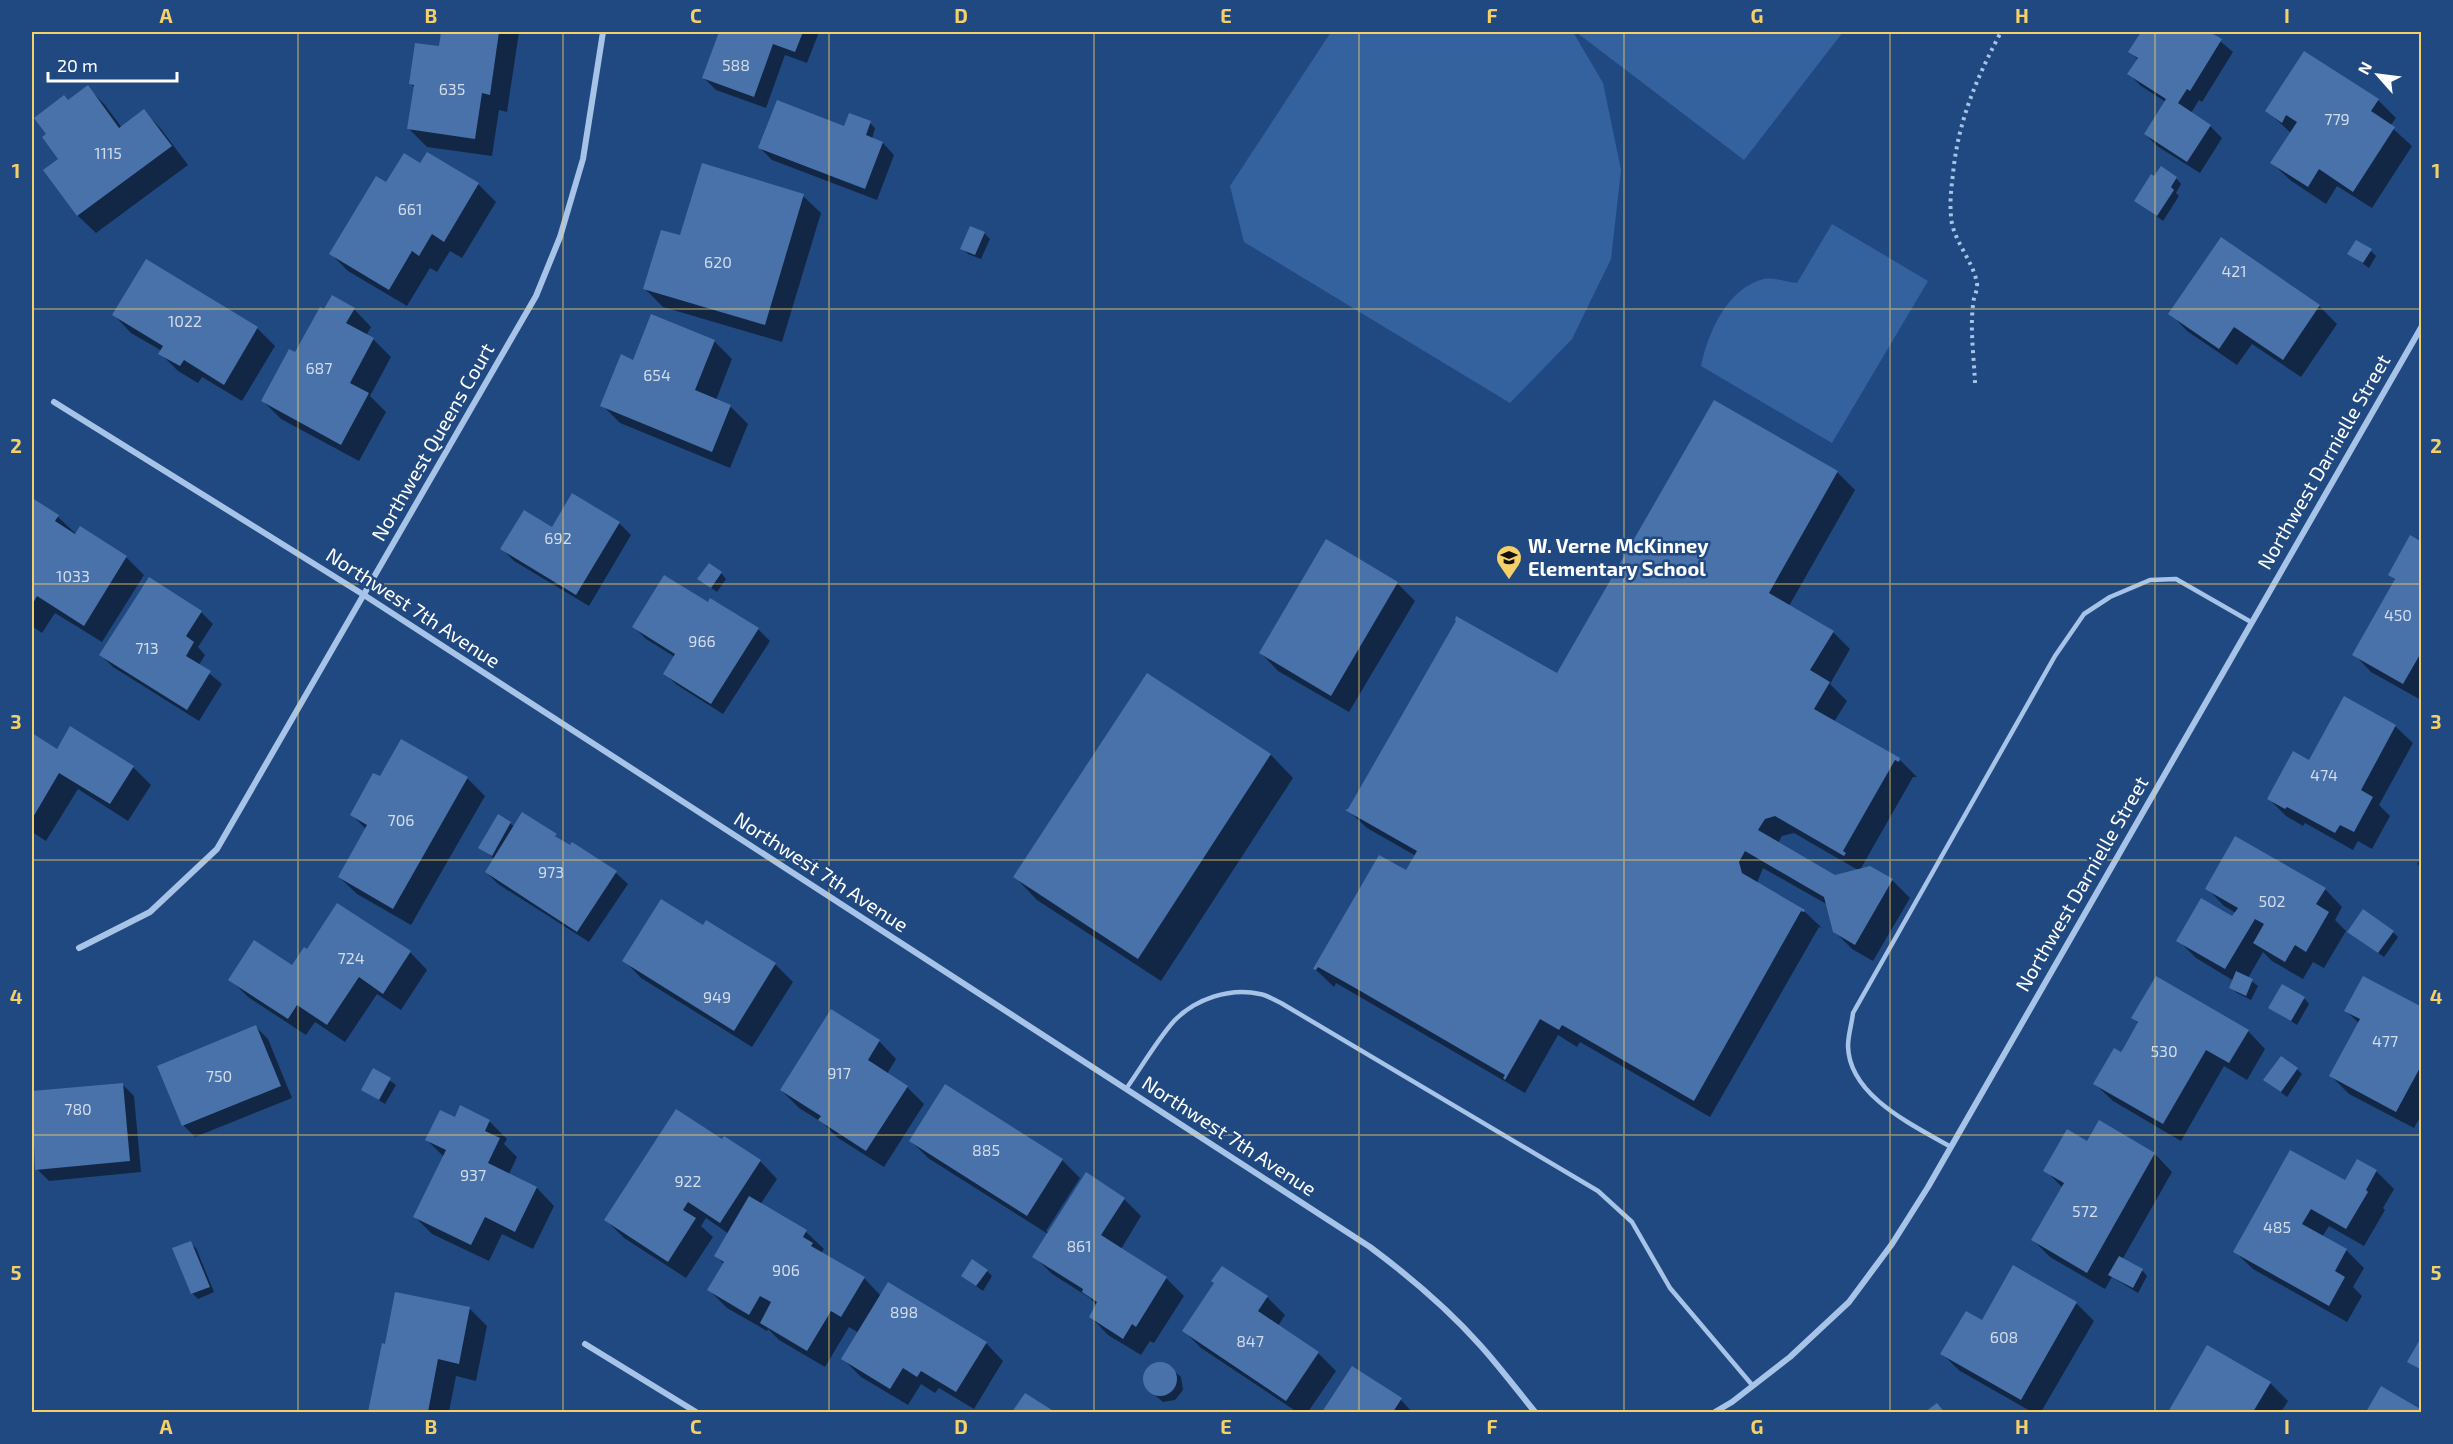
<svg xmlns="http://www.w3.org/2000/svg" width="2453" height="1444" viewBox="0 0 2453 1444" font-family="'Exo 2',sans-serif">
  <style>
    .park { fill: #34629f }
    .shadow { fill: #0007; fill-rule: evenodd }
    .building { fill: #4972aa }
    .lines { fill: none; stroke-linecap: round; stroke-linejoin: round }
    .path { stroke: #a7c3e8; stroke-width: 4; stroke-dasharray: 3 4.5; stroke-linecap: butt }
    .lane { stroke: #a7c3e8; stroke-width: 4.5 }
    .street { stroke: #a7c3e8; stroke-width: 6 }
    .grid { fill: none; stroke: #f5cf68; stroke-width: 1.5; stroke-opacity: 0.55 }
    .labels { text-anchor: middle; stroke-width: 5; stroke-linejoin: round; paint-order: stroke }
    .number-label { font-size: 16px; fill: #d2dcea }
    .street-label { font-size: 20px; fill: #fff; stroke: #214981 }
    .poi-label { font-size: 20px; font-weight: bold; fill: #fff; stroke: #214981; text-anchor: start }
    .neatline { fill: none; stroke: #f5cf68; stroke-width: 2 }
    .grid-label { font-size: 20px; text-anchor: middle; font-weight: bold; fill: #f5cf68 }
  </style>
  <rect width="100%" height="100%" fill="#214981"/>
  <!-- park -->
  <g class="park">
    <polygon points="1331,32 1573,32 1603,83 1621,170 1611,259 1572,339 1510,403 1244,242 1230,186"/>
    <polygon points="1576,32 1843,32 1744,160"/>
    <path d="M 1832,224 L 1928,281 L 1832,443 L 1701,366 C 1708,333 1727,288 1764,279 C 1773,277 1787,282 1797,283 Z"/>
  </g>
  <!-- shadow -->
  <g class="shadow">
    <polygon points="442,32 519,32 507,112 499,110 492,156 427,147 409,129 415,88 410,83 440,48"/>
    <polygon points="720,32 819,32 807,63 785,55 766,108 716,90 704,78"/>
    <polygon points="2142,32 2216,32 2214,36 2233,52 2202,102 2199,100 2191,113 2210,126 2222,138 2200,173 2157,146 2145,134 2166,102 2141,86 2129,74 2138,60 2130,51"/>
    <polygon points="87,87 105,105 122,128 144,111 161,129 188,165 96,233 78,216 45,170 60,159 48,135 68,101"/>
    <polygon points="2378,100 2396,118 2390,126 2412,146 2372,208 2337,186 2326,204 2290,180 2272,163 2291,133 2267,111"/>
    <polygon points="870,123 875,128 872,139 883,143 894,155 877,200 772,160 760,148 850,130"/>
    <polygon points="421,165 478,184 496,202 462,258 450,251 437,272 430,268 407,306 348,271 331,254 386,184"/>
    <polygon points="2176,178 2181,184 2176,193 2179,196 2163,221 2136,201"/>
    <polygon points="803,196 821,213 782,342 663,307 645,289"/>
    <polygon points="984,233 990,239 981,259 968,254 962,248"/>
    <polygon points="2371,251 2376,256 2369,268 2349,253"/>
    <polygon points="2319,306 2337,324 2301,377 2252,344 2237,365 2187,331 2170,313"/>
    <polygon points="354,309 371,327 366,336 374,340 391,357 370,396 386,412 359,461 281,419 263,401 296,354"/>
    <polygon points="114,315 257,328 275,346 242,401 202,377 198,383 178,371 160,353 162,351 131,333"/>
    <polygon points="714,341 732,359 716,400 730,406 748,424 730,468 620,423 602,405 634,362"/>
    <path d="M 1837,472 L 1855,490 L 1789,606 L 1833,632 L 1850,649 L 1830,684 L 1847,701 L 1834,722 L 1900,760 L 1917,777 L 1913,777 L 1860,870 L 1870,868 L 1892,880 L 1910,898 L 1873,961 L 1852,949 L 1834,931 L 1828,905 L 1763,868 L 1757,883 L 1804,911 L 1822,928 L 1819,927 L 1710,1117 L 1580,1042 L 1577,1047 L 1558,1035 L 1525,1093 L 1336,983 L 1334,987 L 1333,986 L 1315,969 L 1407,872 L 1416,856 L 1367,828 L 1349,811 L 1557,676 ZM 1794,833 L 1858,870 L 1835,876 L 1778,843 L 1782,836 Z"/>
    <polygon points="32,500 58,517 76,534 80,528 126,557 144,575 102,642 55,613 42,633 32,626"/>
    <polygon points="619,523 631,535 589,606 514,561 502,549 553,530"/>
    <polygon points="2422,544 2422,699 2421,700 2371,672 2354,654 2396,581 2390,575"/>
    <polygon points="721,573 726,579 717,592 699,579"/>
    <polygon points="1397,583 1415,601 1349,712 1278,671 1261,653"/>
    <polygon points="708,604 758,629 770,641 723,714 677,685 665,674 675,657 646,639 634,627"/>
    <polygon points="201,612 213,624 198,647 205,655 199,665 222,684 199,721 113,667 101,655"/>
    <polygon points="1147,675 1271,755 1293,778 1161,981 1037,900 1015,877"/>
    <polygon points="2395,726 2413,743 2379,805 2390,816 2372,849 2358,841 2353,850 2305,823 2303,826 2286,816 2269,799 2310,762"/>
    <polygon points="32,735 57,751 133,767 151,785 128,821 78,789 46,841 32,832"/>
    <polygon points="402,741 467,778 485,796 411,925 357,894 339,877 366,829 351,814 380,778"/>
    <polygon points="522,814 556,836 564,843 570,847 572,844 616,873 628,884 589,942 498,884 486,872 495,859 480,848 510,823 514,827"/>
    <polygon points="2422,857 2422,869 2417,864"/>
    <polygon points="2207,888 2325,889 2342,907 2335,920 2346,931 2324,968 2313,962 2303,979 2272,961 2263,952 2248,978 2258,986 2251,1000 2237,993 2231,988 2234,981 2196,958 2178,940 2233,918 2236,913 2224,906"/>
    <polygon points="707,922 775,964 793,982 752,1047 641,978 624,960 704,928"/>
    <polygon points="2393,932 2398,937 2384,957 2355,937"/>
    <polygon points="410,952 427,970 401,1010 377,994 345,1042 315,1022 306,1035 248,997 230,979"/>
    <polygon points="2304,998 2309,1004 2297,1025 2270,1008"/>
    <polygon points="2422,1009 2422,1114 2414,1128 2349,1094 2331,1076 2359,1023 2346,1011"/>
    <polygon points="2133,1018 2248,1031 2265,1049 2247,1080 2224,1066 2181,1141 2113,1101 2095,1084 2122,1054 2139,1024"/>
    <polygon points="256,1027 268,1039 292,1098 195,1137 183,1125 159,1067"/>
    <polygon points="879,1041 896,1059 887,1074 907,1087 924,1104 884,1167 838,1138 823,1123 799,1108 781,1090"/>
    <polygon points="2297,1069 2302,1074 2287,1097 2265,1080"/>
    <polygon points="374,1070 396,1085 385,1104 363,1090"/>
    <polygon points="122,1084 134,1096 141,1172 49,1181 37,1169 32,1093"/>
    <polygon points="945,1086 1062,1160 1080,1178 1046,1231 1049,1233 1124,1199 1141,1216 1121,1249 1166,1278 1184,1296 1154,1343 1150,1341 1141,1355 1108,1335 1091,1317 1097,1306 1090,1298 1052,1274 1034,1256 1048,1234 928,1158 910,1140"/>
    <polygon points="456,1119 489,1121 507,1139 504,1144 517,1157 509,1174 537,1188 554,1206 533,1249 502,1234 489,1261 432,1234 415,1217 444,1157 427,1140"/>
    <polygon points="2099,1122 2155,1154 2172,1172 2122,1260 2142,1270 2147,1276 2138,1293 2112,1277 2105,1289 2050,1257 2033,1240 2063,1188 2045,1170 2087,1143"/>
    <polygon points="722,1141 760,1161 777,1179 760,1205 806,1232 824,1249 821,1253 864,1278 881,1296 986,1343 1003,1361 974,1409 939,1388 935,1393 921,1384 908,1405 861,1377 843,1359 859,1333 849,1327 825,1367 779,1340 768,1329 767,1331 727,1308 709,1290 724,1264 716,1256 729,1234 706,1218 701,1226 713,1237 686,1278 624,1238 606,1220"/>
    <polygon points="2376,1171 2394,1189 2383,1208 2385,1210 2364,1246 2329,1226 2322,1237 2346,1250 2364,1268 2353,1287 2362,1296 2347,1322 2253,1269 2235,1252 2345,1182"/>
    <polygon points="190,1243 196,1248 214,1292 198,1299 192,1293"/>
    <polygon points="987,1271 992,1276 983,1291 969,1281"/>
    <polygon points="1267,1297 1285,1315 1278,1326 1318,1353 1336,1371 1308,1412 1297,1412 1201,1348 1184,1331"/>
    <polygon points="2076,1303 2094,1321 2041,1412 2032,1412 1960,1371 1942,1354 1982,1322"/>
    <polygon points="469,1308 487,1326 476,1381 456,1376 449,1412 370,1412 383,1345"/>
    <polygon points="2208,1347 2270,1383 2288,1401 2281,1412 2170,1412"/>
    <polygon points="1164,1363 1181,1377 1183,1390 1175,1400 1163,1402 1146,1388 1144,1376 1152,1365"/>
    <polygon points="1352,1368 1401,1400 1412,1412 1324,1412"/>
    <polygon points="2382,1389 2422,1412 2368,1412"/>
    <polygon points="1025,1395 1052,1412 1014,1412"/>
  </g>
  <!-- building -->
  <g class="building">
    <polygon points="441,32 499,32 490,95 482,93 475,139 407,129 414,85 409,84 415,43 439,46"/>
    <polygon points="719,32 803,32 795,52 773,44 754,97 702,78"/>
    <polygon points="2141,32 2210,32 2222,39 2190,91 2187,89 2178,103 2211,125 2187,162 2144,134 2166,99 2127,74 2138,58 2128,52"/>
    <polygon points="2304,51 2379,99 2371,111 2395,127 2353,192 2319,169 2308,187 2270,163 2297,122 2286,115 2282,123 2265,111"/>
    <polygon points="88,85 119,128 144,109 172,146 77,216 43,170 58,159 42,137 46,134 34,118 64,95 68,100"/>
    <polygon points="777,100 844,126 849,113 871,121 866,135 883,142 865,189 758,148"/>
    <polygon points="427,152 479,183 444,242 432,234 419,256 412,251 389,290 329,254 376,176 386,182 404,153 420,163"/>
    <polygon points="702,163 804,194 765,325 643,289 661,230 680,235"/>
    <polygon points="2161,166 2177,177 2171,187 2174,190 2157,216 2134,201 2151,174 2154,176"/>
    <polygon points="970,226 985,232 975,255 960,249"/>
    <polygon points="2221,237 2320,305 2283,360 2234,327 2219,349 2168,314"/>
    <polygon points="2356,240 2372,249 2363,263 2347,254"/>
    <polygon points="146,259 258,327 224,385 184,360 180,366 158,354 163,346 112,315"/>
    <polygon points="332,295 355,308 346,323 374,338 350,383 369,393 341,445 261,401 289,349 295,352 320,307 324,309"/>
    <polygon points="651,314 715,340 695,390 731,405 712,452 600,406 621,354 633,360"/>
    <polygon points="1714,400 1838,471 1769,593 1834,631 1810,670 1830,682 1814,709 1900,758 1899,762 1895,760 1843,851 1846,853 1844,856 1775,816 1765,819 1758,830 1835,875 1870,866 1893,879 1855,945 1833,932 1824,897 1745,851 1739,862 1742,873 1805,910 1804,912 1801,911 1694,1101 1562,1025 1559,1030 1540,1019 1505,1080 1503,1078 1505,1075 1357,989 1318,967 1316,970 1313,969 1379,855 1406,870 1417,851 1345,810 1348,809 1456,621 1455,620 1456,616 1557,673"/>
    <polygon points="572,493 620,522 576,595 500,549 524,510 552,527"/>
    <polygon points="32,498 59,515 55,521 75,534 80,526 127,556 84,626 37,596 32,605"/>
    <polygon points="2410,535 2422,542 2422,651 2403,684 2352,655 2395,579 2388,575"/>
    <polygon points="1326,539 1398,582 1331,696 1259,653"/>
    <polygon points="709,563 722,572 711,588 697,579"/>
    <polygon points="664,575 708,602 710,598 759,628 711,704 663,674 675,654 632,627"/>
    <polygon points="149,577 202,611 186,636 194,642 186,656 211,671 187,710 99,655"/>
    <polygon points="1147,673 1271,754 1138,959 1013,877"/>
    <polygon points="2344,696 2396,725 2361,790 2373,797 2354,832 2340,825 2335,833 2287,807 2285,809 2267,799 2293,751 2309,760"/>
    <polygon points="70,726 134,766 110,804 59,773 32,819 32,733 57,749"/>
    <polygon points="401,739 468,777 393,909 338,877 367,825 350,815 373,773 380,776"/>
    <polygon points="522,812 557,834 555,836 570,845 572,842 617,871 577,932 485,872"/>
    <polygon points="498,814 511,822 492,856 478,848"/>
    <polygon points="2235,836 2326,888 2316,904 2329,912 2306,952 2295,945 2285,962 2253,943 2264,924 2255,919 2225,969 2176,941 2201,898 2232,916 2238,908 2205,889"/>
    <polygon points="661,899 703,925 706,920 776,963 734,1031 622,961"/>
    <polygon points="337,903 411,951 383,994 359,977 327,1025 297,1005 288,1019 228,980 254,940 292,965 304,947 307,949"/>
    <polygon points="2363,909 2394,931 2378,953 2347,932"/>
    <polygon points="2236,971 2253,979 2246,996 2229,988"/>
    <polygon points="2156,976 2249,1030 2229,1063 2206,1050 2163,1124 2093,1084 2114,1048 2121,1052 2123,1049 2138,1022 2131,1018"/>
    <polygon points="2363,976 2422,1007 2422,1064 2396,1112 2329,1076 2360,1019 2344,1011"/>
    <polygon points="2282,984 2305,997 2291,1021 2268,1008"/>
    <polygon points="831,1009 880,1040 868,1060 908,1086 866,1151 818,1120 821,1116 780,1090"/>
    <polygon points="256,1025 281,1086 182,1126 157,1066"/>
    <polygon points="2281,1056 2298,1068 2281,1092 2263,1080"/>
    <polygon points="373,1068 391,1078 379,1100 361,1090"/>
    <polygon points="123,1083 130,1161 35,1170 32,1091"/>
    <polygon points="945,1084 1063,1159 1027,1216 909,1141"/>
    <polygon points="460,1105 490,1120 485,1131 500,1138 488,1163 537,1187 515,1232 485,1217 471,1245 413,1217 446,1150 425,1140 440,1110 455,1117"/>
    <polygon points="676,1109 722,1139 724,1136 761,1160 720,1223 688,1202 683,1210 696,1218 668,1262 604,1220"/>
    <polygon points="2099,1120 2155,1153 2087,1273 2031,1240 2064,1183 2043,1171 2067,1129 2087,1141"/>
    <polygon points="2290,1150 2345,1180 2357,1159 2377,1170 2366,1190 2368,1192 2346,1229 2311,1209 2302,1224 2347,1249 2335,1271 2345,1277 2329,1306 2233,1252"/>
    <polygon points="1086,1172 1125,1198 1101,1235 1167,1277 1136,1327 1132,1324 1123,1339 1089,1317 1097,1302 1082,1292 1083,1289 1032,1257"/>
    <polygon points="749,1196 807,1230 803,1237 813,1243 811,1246 865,1277 841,1317 831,1311 807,1351 760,1323 771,1302 760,1296 749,1315 707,1290 724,1262 714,1256"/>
    <polygon points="191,1241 210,1287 191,1294 172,1248"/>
    <polygon points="2119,1256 2143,1269 2133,1288 2108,1275"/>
    <polygon points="972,1259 988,1270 976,1286 961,1276"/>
    <polygon points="2013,1265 2077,1302 2021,1400 1940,1354 1966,1311 1982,1320"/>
    <polygon points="1222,1266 1268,1296 1258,1311 1319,1352 1286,1401 1182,1331 1214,1283 1211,1281"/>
    <polygon points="888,1282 987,1342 956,1392 921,1371 917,1377 903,1368 890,1389 841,1359"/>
    <polygon points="395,1292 470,1307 459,1364 438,1359 428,1412 368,1412 382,1343 385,1344"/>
    <polygon points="2422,1336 2422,1370 2407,1362"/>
    <polygon points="2207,1345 2271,1382 2253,1412 2168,1412"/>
    <circle cx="1160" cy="1379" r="17"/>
    <polygon points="1352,1366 1402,1398 1393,1412 1322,1412"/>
    <polygon points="2381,1386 2422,1410 2422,1412 2366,1412"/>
    <polygon points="1025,1393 1055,1412 1012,1412"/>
    <polygon points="1937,1403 1944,1412 1925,1412"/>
  </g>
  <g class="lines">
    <!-- path -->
    <path class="path" d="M 1975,383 C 1974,358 1970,330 1973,305 C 1973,297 1978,291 1977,283 C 1973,262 1957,245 1952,224 C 1949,207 1951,190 1953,174 C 1958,121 1977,77 2001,32"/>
    <!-- lane -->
    <g class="lane">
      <path d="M 1126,1089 C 1141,1068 1157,1040 1174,1021 C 1195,999 1230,987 1260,994 C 1267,995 1274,1000 1281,1003 L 1598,1191 L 1632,1222 L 1670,1288 L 1753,1386"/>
      <path d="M 1951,1147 C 1913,1125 1849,1096 1848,1046 C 1848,1035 1852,1023 1853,1013 L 2055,656 L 2084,614 L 2110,597 L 2150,580 L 2176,579 L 2251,622"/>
    </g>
    <!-- street -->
    <g class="street">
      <path d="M 54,402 L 364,595 L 1370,1247 C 1409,1276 1447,1308 1480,1345 C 1499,1366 1517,1390 1535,1412"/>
      <polyline points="79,948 150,912 217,849 536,296 560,237 583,159 603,32"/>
      <polyline points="585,1344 696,1412"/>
      <polyline points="1715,1412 1732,1402 1790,1357 1849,1302 1892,1244 1928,1187 2422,326"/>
    </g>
  </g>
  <!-- grid -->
  <path class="grid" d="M 298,32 L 298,1412M 563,32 L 563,1412M 829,32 L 829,1412M 1094,32 L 1094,1412M 1359,32 L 1359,1412M 1624,32 L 1624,1412M 1890,32 L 1890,1412M 2155,32 L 2155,1412M 32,309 L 2422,309M 32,584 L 2422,584M 32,860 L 2422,860M 32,1135 L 2422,1135"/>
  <!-- icons -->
  <defs>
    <symbol id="school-pin" viewBox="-11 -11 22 30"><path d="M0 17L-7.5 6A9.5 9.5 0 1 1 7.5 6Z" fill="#f5cf68" stroke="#214981"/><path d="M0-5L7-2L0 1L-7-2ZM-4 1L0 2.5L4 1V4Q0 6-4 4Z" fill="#111"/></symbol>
  </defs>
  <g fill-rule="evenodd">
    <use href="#school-pin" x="1494" y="543" width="30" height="40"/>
  </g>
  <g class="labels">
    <!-- number labels -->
    <g class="number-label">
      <text x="736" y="71">588</text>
      <text x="452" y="95">635</text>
      <text x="2337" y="125">779</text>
      <text x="108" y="159">1115</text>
      <text x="410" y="215">661</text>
      <text x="718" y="268">620</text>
      <text x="2234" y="277">421</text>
      <text x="185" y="327">1022</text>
      <text x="319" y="374">687</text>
      <text x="657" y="381">654</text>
      <text x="558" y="544">692</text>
      <text x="73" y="582">1033</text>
      <text x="2398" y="621">450</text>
      <text x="702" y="647">966</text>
      <text x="147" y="654">713</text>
      <text x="2324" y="781">474</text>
      <text x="401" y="826">706</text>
      <text x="551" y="878">973</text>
      <text x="2272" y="907">502</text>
      <text x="351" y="964">724</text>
      <text x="717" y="1003">949</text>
      <text x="2385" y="1047">477</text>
      <text x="2164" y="1057">530</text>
      <text x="839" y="1079">917</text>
      <text x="219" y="1082">750</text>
      <text x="78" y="1115">780</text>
      <text x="986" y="1156">885</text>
      <text x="473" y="1181">937</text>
      <text x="688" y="1187">922</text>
      <text x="2085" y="1217">572</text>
      <text x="2277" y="1233">485</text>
      <text x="1079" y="1252">861</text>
      <text x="786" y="1276">906</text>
      <text x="904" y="1318">898</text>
      <text x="2004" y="1343">608</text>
      <text x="1250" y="1347">847</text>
    </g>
    <!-- street labels -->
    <g class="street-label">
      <text transform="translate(433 442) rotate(-60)" y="7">Northwest Queens Court</text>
      <text transform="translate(2324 462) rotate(-60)" y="7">Northwest Darnielle Street</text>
      <text transform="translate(413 608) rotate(33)" y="7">Northwest 7th Avenue</text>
      <text transform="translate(821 872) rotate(33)" y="7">Northwest 7th Avenue</text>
      <text transform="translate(2082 884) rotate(-60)" y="7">Northwest Darnielle Street</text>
      <text transform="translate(1229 1136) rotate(33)" y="7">Northwest 7th Avenue</text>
    </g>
    <!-- poi labels -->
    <g class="poi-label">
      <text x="1528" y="553">W. Verne McKinney<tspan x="1528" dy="23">Elementary School</tspan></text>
    </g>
  </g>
  <!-- border -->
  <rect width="2453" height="1444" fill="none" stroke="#214981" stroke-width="66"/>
  <!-- north arrow -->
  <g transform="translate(2378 75) rotate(298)" stroke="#214981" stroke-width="4.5" paint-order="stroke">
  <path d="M0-4.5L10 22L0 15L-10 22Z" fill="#ffffff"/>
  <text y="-9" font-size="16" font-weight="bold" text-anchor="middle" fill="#ffffff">N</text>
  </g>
  <!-- scale -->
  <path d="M48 72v9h129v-9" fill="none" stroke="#ffffff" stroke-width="3"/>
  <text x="57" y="72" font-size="18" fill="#ffffff" stroke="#214981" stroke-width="4.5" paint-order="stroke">20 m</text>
  <rect x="33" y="33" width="2387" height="1378" class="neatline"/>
  <g class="grid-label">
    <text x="166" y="23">A</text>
    <text x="431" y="23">B</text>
    <text x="696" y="23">C</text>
    <text x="961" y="23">D</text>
    <text x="1226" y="23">E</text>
    <text x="1492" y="23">F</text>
    <text x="1757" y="23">G</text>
    <text x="2022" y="23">H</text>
    <text x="2287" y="23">I</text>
    <text x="16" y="178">1</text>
    <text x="2436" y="178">1</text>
    <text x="16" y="453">2</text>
    <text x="2436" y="453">2</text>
    <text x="16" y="729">3</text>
    <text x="2436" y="729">3</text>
    <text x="16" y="1004">4</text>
    <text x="2436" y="1004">4</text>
    <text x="16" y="1280">5</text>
    <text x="2436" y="1280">5</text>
    <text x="166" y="1434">A</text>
    <text x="431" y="1434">B</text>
    <text x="696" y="1434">C</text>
    <text x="961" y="1434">D</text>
    <text x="1226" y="1434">E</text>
    <text x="1492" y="1434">F</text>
    <text x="1757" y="1434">G</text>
    <text x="2022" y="1434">H</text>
    <text x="2287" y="1434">I</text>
  </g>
</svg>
